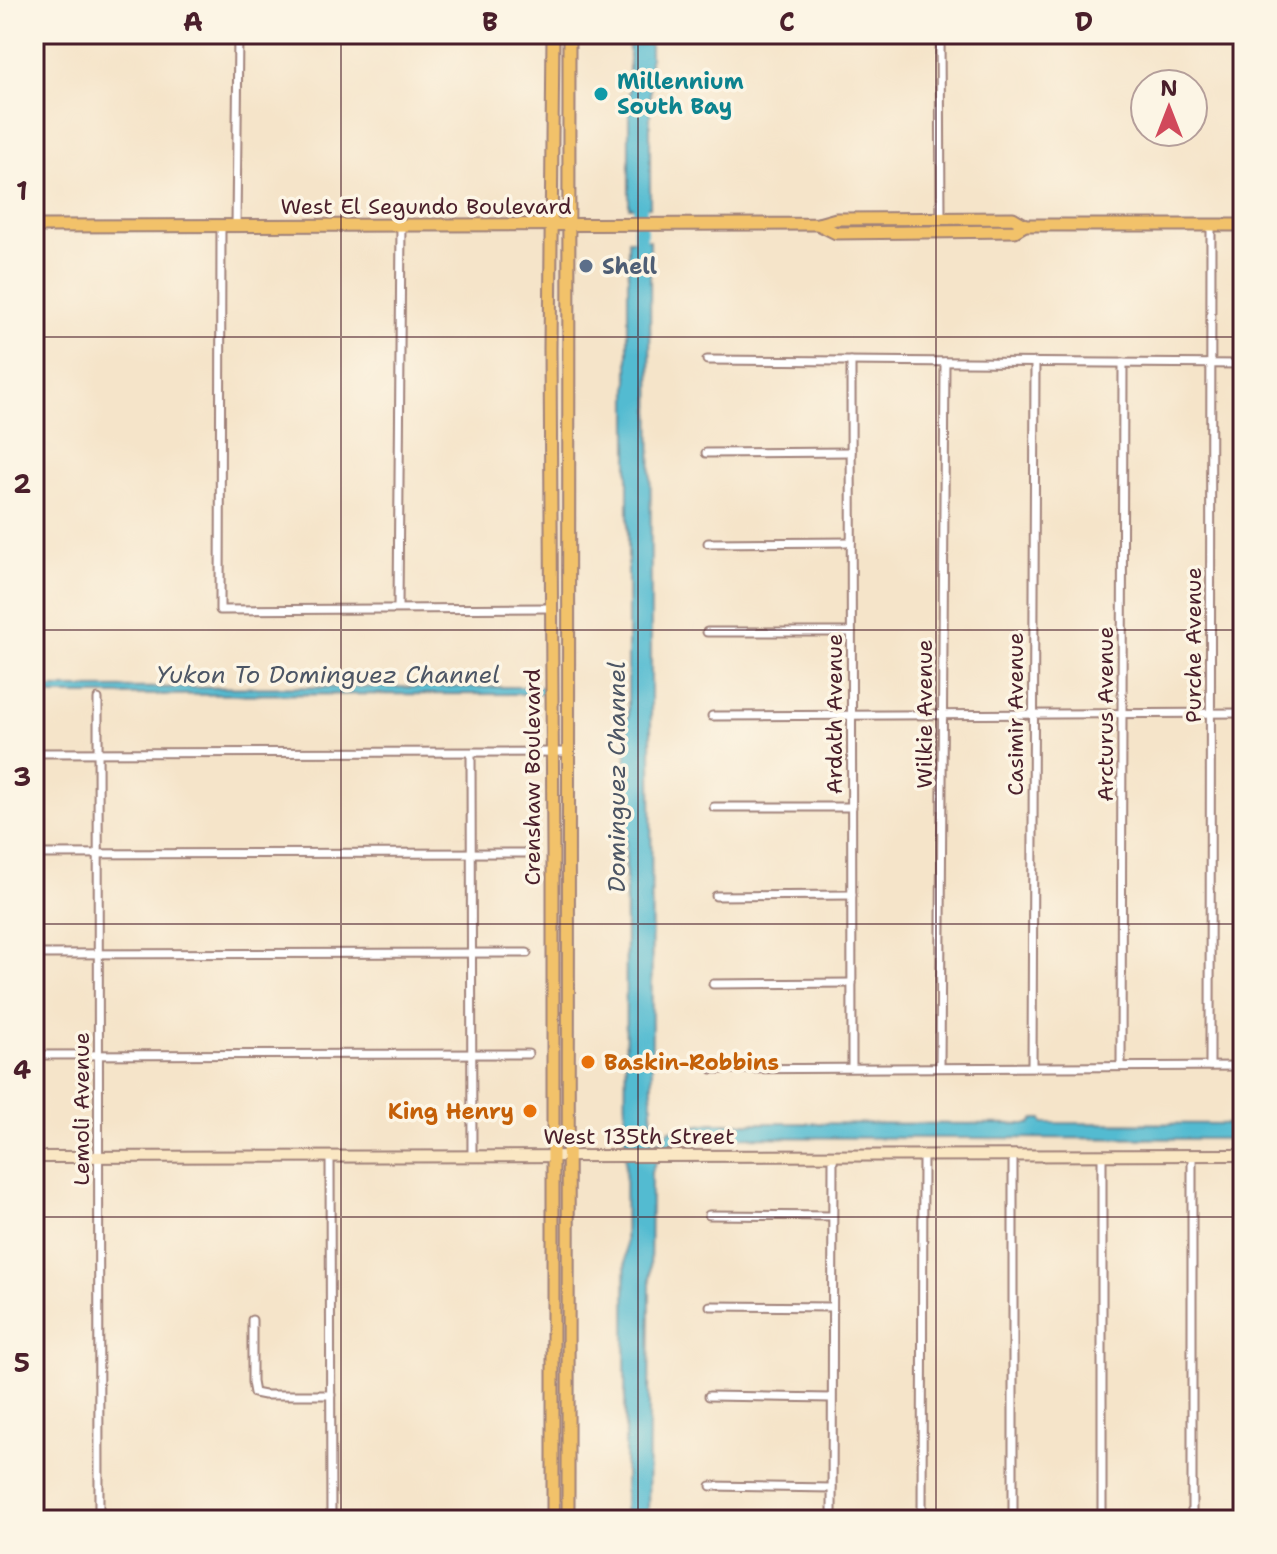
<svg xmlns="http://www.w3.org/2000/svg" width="1277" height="1554" viewBox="0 0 1277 1554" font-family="'Shantell Sans',sans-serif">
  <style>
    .water { fill: #53bbd1; stroke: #4e6d7e; stroke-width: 2 }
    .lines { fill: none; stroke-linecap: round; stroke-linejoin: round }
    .river { stroke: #53bbd1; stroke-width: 14 }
    .street-casing { stroke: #a0827a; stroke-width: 11 }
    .secondary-casing { stroke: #a0827a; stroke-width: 14 }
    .primary-casing { stroke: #a0827a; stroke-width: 15 }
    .street { stroke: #fff; stroke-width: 7 }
    .secondary { stroke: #fae7c3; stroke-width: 10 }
    .primary { stroke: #f2c26a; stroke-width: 11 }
    .grid { fill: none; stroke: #4a1f2b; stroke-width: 2; stroke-opacity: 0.55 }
    .culture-dot { fill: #0f9aa8; stroke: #fcf5e5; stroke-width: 3 }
    .service-dot { fill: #5c6f8a; stroke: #fcf5e5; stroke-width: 3 }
    .food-dot { fill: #e8710a; stroke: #fcf5e5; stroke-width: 3 }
    .labels { text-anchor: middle; stroke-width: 7; stroke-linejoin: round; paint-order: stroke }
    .culture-label { font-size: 22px; font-weight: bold; fill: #0d838f; stroke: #fcf5e5; text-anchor: start }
    .street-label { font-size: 22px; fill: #4a1f2b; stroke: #fcf5e5 }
    .service-label { font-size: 22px; font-weight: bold; fill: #4e5e75; stroke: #fcf5e5; text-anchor: start }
    .food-label { font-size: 22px; font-weight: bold; fill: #c56008; stroke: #fcf5e5; text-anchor: start }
    .water-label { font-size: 24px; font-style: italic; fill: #4d5665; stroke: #fcf5e5 }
    .neatline { fill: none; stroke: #4a1f2b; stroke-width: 3 }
    .grid-label { font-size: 26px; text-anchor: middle; font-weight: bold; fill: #4a1f2b }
  </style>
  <rect width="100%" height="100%" fill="#fcf5e5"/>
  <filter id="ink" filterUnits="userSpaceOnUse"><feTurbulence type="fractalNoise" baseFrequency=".0125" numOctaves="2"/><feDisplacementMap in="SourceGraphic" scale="16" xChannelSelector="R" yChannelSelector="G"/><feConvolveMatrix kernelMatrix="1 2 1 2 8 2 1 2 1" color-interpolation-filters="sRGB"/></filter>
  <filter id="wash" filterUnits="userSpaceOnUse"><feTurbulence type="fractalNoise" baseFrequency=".006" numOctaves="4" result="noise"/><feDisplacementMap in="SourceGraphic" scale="32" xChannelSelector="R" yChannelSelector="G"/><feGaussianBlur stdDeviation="1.8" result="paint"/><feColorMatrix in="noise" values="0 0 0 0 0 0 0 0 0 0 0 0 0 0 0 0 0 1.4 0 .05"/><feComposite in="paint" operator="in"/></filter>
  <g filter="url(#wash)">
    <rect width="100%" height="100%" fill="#f5e4c9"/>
    <!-- water -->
    <g class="water">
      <rect x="629" y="34" width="21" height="173"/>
      <path d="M 628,240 L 650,240 L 652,1146 L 670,1130 L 712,1123 L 1030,1124 L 1035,1119 L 1042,1119 L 1043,1123 L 1243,1124 L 1243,1139 L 693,1137 C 674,1142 657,1154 651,1172 L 648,1520 L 625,1520 L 626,758 L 628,730 L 623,724 L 628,717 Z"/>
      <polygon points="544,687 544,694 34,695 34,688"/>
    </g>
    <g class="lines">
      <!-- river -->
      <polyline class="river" points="640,258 640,190"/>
    </g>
  </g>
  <g filter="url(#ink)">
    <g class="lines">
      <defs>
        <g id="street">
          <polyline points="940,34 941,218"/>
          <polyline points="221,226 220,610 552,608"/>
          <polyline points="236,226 238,34"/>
          <polyline points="707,360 1243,364"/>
          <polyline points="851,361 852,1067"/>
          <polyline points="706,453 851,452"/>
          <polyline points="708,543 851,542"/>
          <polyline points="398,608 401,226"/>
          <polyline points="707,632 851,632"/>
          <polyline points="98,699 99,1520"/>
          <polyline points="712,716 1243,713"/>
          <polyline points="34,753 568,752"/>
          <polyline points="471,753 472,1156"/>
          <polyline points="714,807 852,807"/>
          <polyline points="34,854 525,853"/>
          <polyline points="716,896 852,895"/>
          <polyline points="34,954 527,953"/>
          <polyline points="713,984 852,983"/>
          <polyline points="34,1055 528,1054"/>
          <polyline points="1121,1065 1123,363"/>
          <polyline points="1032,1066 1035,362"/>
          <polyline points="1210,1066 1211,225"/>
          <polyline points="940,1067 945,362"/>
          <polyline points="712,1069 1243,1066"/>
          <polyline points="330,1156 331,1520"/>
          <polyline points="1192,1156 1192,1520"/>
          <polyline points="709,1215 832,1216"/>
          <polyline points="710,1306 832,1307"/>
          <polyline points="252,1320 252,1382 254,1393 264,1395 331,1395"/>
          <polyline points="709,1396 831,1398"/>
          <polyline points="711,1486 832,1488"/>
          <polyline points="832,1520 833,1156"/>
          <polyline points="922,1520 923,1155"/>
          <polyline points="1013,1520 1013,1155"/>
          <polyline points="1102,1520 1102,1155"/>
        </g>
        <polyline id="secondary" points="34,1157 1243,1155"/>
        <g id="primary">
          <polyline points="553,34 550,349 553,853 553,1520"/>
          <polyline points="818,224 836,233 1015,231 1025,225 1243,225"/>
          <polyline points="34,226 818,224 836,219 1013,218 1025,225"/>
          <polyline points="568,1520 569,34"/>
        </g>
      </defs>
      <!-- street casing -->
      <use href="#street" class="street-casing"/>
      <!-- secondary casing -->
      <use href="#secondary" class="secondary-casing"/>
      <!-- primary casing -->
      <use href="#primary" class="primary-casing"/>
      <!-- street -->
      <use href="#street" class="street"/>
      <!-- secondary -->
      <use href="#secondary" class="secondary"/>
      <!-- primary -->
      <use href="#primary" class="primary"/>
    </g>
  </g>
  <!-- grid -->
  <path class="grid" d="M 341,34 L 341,1520M 638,34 L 638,1520M 936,34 L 936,1520M 34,337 L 1243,337M 34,630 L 1243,630M 34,924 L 1243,924M 34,1217 L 1243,1217"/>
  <!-- markers -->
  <circle class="culture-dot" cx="601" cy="94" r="8"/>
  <circle class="service-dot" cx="586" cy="266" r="8"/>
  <g class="food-dot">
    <circle cx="588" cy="1062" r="8"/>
    <circle cx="530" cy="1111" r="8"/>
  </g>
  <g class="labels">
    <!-- culture labels -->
    <g class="culture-label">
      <text x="617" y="89">Millennium<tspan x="617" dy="25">South Bay</tspan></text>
    </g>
    <!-- street labels -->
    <g class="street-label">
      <text x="426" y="214">West El Segundo Boulevard</text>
      <text transform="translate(1193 645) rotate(-90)" y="8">Purche Avenue</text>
      <text transform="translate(834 714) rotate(-90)" y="8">Ardath Avenue</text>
      <text transform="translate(924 714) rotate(-90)" y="8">Wilkie Avenue</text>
      <text transform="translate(1015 714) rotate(-90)" y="8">Casimir Avenue</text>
      <text transform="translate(1105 714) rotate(-90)" y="8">Arcturus Avenue</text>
      <text transform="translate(532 777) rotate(-90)" y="8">Crenshaw Boulevard</text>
      <text transform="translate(81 1109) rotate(-90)" y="8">Lemoli Avenue</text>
      <text x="639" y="1144">West 135th Street</text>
    </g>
    <!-- service labels -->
    <g class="service-label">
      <text x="602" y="274">Shell</text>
    </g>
    <!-- food labels -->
    <g class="food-label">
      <text x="604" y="1070">Baskin-Robbins</text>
      <text x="514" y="1119" text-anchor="end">King Henry</text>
    </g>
    <!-- water labels -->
    <g class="water-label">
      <text x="328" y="683">Yukon To Dominguez Channel</text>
      <text transform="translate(617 777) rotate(-90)" y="8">Dominguez Channel</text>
    </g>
  </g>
  <!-- margin -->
  <rect width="1277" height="1554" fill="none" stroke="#fcf5e5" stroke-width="88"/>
  <!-- north arrow -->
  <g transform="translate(1169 108)"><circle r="38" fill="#fcf5e5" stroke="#b59f9b" stroke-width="2"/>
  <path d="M0-6L14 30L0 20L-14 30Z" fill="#d1495b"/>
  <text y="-12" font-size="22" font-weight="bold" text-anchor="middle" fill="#4a1f2b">N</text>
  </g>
  <rect x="44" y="44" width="1189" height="1466" class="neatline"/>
  <g class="grid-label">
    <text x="193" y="31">A</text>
    <text x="490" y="31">B</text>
    <text x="787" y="31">C</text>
    <text x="1084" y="31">D</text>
    <text x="22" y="200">1</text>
    <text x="22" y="493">2</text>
    <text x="22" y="786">3</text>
    <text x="22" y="1079">4</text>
    <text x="22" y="1372">5</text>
  </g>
</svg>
